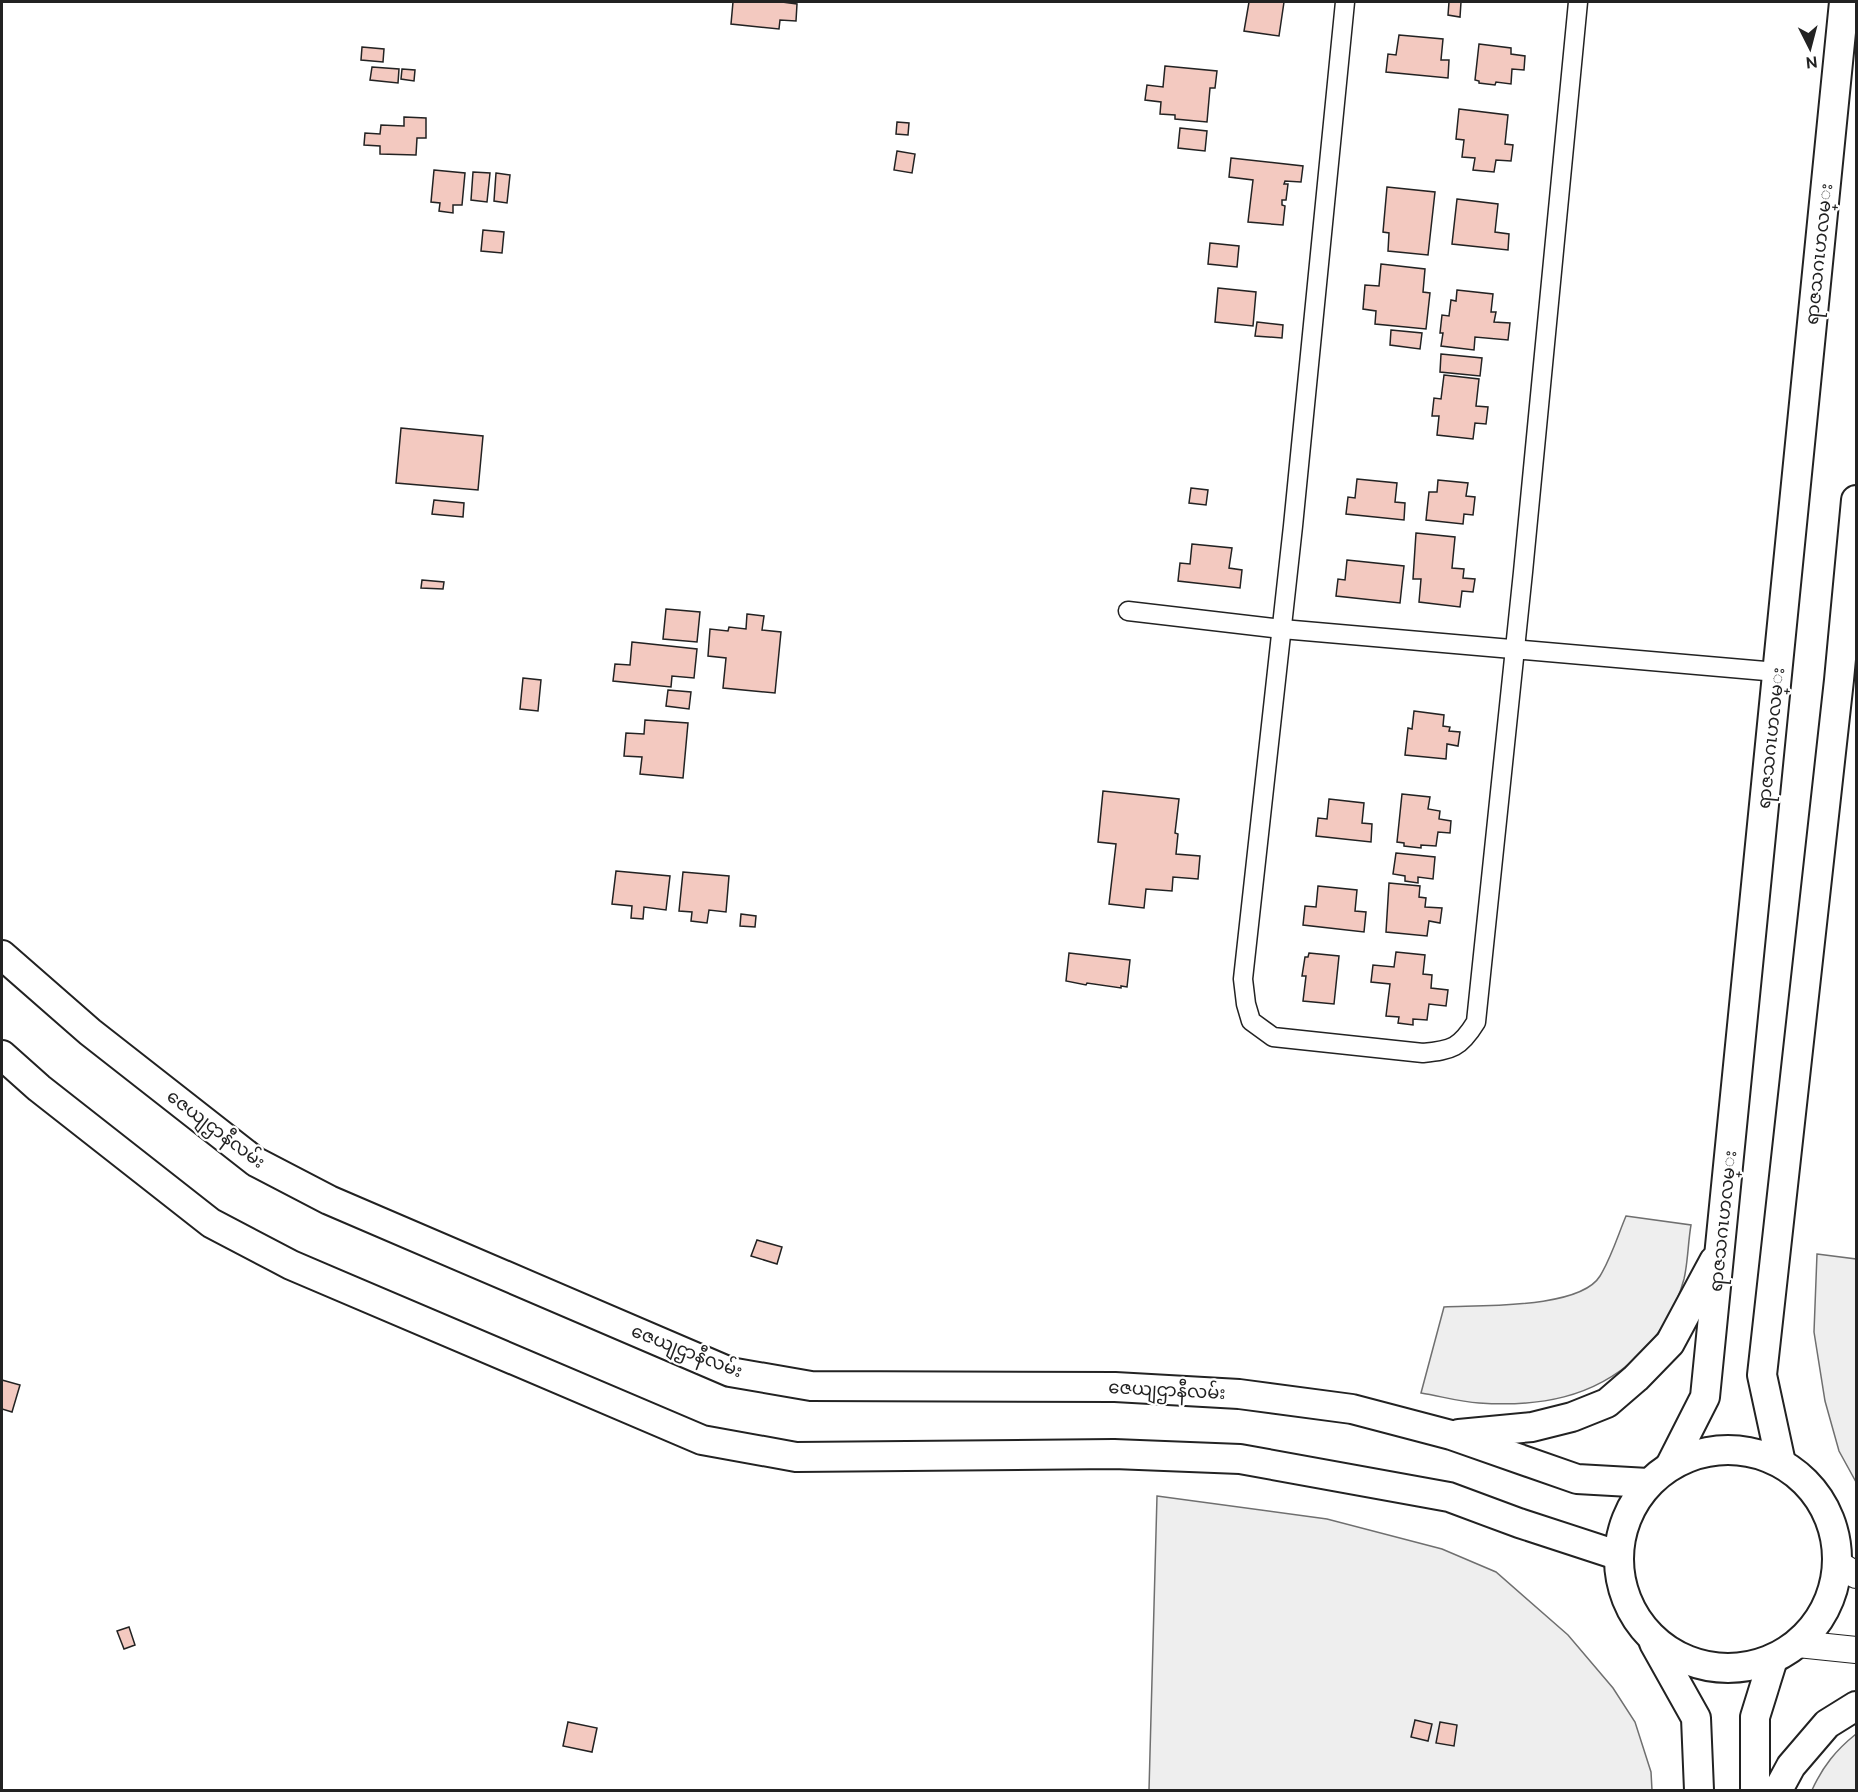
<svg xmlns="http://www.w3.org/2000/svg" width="1858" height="1792" viewBox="0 0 1858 1792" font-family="Ubuntu,'Noto Sans Myanmar',sans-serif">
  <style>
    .green { fill: #eee; stroke: #6f6f6f; stroke-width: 1.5 }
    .building { fill: #f3c9c0; stroke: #222; stroke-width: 1.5 }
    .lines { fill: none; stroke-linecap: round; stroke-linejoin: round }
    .minor-casing { stroke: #222; stroke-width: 21 }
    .secondary-casing { stroke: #222; stroke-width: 28 }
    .primary-casing { stroke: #222; stroke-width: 32 }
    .minor { stroke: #fff; stroke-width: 18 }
    .secondary { stroke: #fff; stroke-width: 26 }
    .primary { stroke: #fff; stroke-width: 28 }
    .labels { text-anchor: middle; stroke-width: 4.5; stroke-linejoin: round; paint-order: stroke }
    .street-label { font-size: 18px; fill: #222; stroke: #fff }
  </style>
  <rect width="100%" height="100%" fill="#fff"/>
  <!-- green -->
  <g class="green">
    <path d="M 1626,1216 L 1691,1225 C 1688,1242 1688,1262 1684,1279 C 1676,1309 1659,1336 1637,1357 C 1593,1398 1539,1407 1479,1403 C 1460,1402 1440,1396 1421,1393 L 1444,1307 C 1480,1305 1580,1309 1600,1276 C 1611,1258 1618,1235 1626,1216 Z"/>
    <polygon points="1817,1254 1856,1259 1856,1482 1839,1451 1825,1401 1814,1332"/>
    <polygon points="1157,1496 1327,1519 1442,1549 1496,1572 1568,1635 1613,1688 1635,1722 1651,1772 1652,1790 1149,1790"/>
    <path d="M 1856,1734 L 1856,1790 L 1812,1790 C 1823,1766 1836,1750 1856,1734 Z"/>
  </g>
  <!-- building -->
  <g class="building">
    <polygon points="733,2 782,2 797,4 796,21 780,20 779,29 731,24"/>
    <polygon points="1249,2 1284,2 1279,36 1244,31"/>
    <polygon points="1449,2 1461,2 1460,17 1448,15"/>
    <polygon points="1399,35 1443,39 1441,60 1449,60 1448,78 1386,72 1388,54 1396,55"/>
    <polygon points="1479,44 1511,48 1511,54 1525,56 1524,70 1512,69 1511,84 1496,82 1495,85 1479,83 1479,81 1475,80"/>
    <polygon points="362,47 384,49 383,62 361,60"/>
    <polygon points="1165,66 1217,71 1215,88 1210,88 1207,122 1175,119 1175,115 1160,114 1161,102 1145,100 1147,85 1163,87"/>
    <polygon points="372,67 399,69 398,83 370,80"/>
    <polygon points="402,69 415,70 414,81 401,79"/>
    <polygon points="1459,109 1508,115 1505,144 1513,145 1511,161 1496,160 1494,172 1473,170 1475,158 1462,157 1464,140 1456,139"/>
    <polygon points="404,117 426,118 426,138 417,138 416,155 380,154 380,146 364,145 365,133 380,134 381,125 404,126"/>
    <polygon points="897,122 909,123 908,135 896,134"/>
    <polygon points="1180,128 1207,131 1205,151 1178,148"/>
    <polygon points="897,151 915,154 912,173 894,170"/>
    <polygon points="1231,158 1303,166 1301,182 1285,181 1284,184 1288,184 1286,200 1282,200 1282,205 1285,206 1283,225 1248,222 1253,180 1229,177"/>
    <polygon points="434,170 465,173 462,205 453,205 453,213 439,211 440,203 431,202"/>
    <polygon points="473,172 490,173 487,202 471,200"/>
    <polygon points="496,173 510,175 507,203 494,201"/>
    <polygon points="1387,187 1435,192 1428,255 1388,251 1389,233 1383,232"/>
    <polygon points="1457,199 1498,204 1495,232 1509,234 1508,250 1452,244"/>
    <polygon points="483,230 504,232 502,253 481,251"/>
    <polygon points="1210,243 1239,246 1237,267 1208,264"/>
    <polygon points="1381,264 1425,269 1423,292 1430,293 1426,329 1375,324 1376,311 1363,309 1365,285 1379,286"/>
    <polygon points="1218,288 1256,292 1253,326 1215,322"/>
    <polygon points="1457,290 1493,294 1491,312 1496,312 1494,322 1510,323 1508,340 1475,337 1474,350 1441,346 1443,333 1440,333 1442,315 1449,316 1451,300 1456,301"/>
    <polygon points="1257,322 1283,325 1282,338 1255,336"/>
    <polygon points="1391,330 1422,333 1420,349 1390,345"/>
    <polygon points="1441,354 1482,358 1480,376 1440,372"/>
    <polygon points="1444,375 1479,379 1476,406 1488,407 1486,424 1475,423 1473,439 1437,435 1439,416 1432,416 1434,398 1441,399"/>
    <polygon points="401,428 483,436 478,490 396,483"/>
    <polygon points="1357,479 1397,483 1395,502 1405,503 1404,520 1346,514 1348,497 1355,498"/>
    <polygon points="1438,480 1468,483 1466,496 1475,497 1473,515 1464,514 1463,524 1426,520 1429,492 1437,492"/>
    <polygon points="1191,488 1208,490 1206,505 1189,503"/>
    <polygon points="434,500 464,503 463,517 432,514"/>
    <polygon points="1416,533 1455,537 1452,568 1464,569 1463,578 1475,579 1473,592 1462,591 1460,607 1419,602 1421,579 1413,579"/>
    <polygon points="1192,544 1232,548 1229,568 1242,570 1240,588 1178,581 1180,563 1190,564"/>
    <polygon points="1347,560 1404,566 1400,603 1336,596 1338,579 1345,580"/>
    <polygon points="422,580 444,582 443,589 421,588"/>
    <polygon points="666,609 700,612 697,642 663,639"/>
    <polygon points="747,614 764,616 762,630 781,632 775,693 723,688 726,658 708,656 710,629 728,631 729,627 746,629"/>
    <polygon points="632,642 697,649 694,678 672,676 671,687 613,681 615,664 630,665"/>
    <polygon points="523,678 541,680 538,711 520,709"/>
    <polygon points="668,690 691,692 689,709 666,706"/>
    <polygon points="1414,711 1444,715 1443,726 1450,727 1449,731 1460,732 1458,746 1447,744 1446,759 1405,755 1408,728 1412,729"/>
    <polygon points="645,720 688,723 683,778 640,774 642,757 624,756 626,733 644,734"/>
    <polygon points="1103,791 1179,799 1175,833 1178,834 1176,854 1200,856 1198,879 1173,877 1172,891 1146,889 1144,908 1109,904 1116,844 1098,842"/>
    <polygon points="1402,794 1430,797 1428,809 1440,811 1439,819 1451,821 1450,833 1438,832 1436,846 1421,845 1421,848 1404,846 1404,843 1397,842"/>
    <polygon points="1329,799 1364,803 1362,823 1372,824 1371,842 1316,836 1318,818 1327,819"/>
    <polygon points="1396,853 1435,857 1433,879 1418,877 1418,883 1405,881 1405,876 1393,874"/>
    <polygon points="616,871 670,876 666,910 644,907 643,919 631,918 632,906 612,904"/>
    <polygon points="683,872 729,876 726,912 709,910 707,923 691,921 692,912 679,911"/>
    <polygon points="1389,883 1420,886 1419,897 1426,898 1425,907 1442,908 1440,923 1429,921 1427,936 1386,932"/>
    <polygon points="1318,886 1357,890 1355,911 1366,912 1364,932 1303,925 1305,906 1316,907"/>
    <polygon points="741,914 756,916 755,927 740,926"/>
    <polygon points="1396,952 1425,955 1423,974 1432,975 1431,988 1448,990 1446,1006 1429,1004 1427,1020 1413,1019 1413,1025 1398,1023 1399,1017 1386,1016 1390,984 1371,982 1373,965 1394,967"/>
    <polygon points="1069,953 1130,960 1127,987 1121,986 1121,988 1087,983 1086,985 1066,981"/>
    <polygon points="1309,953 1339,956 1334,1004 1303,1001 1306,976 1302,976 1305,957 1308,957"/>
    <polygon points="757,1240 782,1247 777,1264 751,1256"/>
    <polygon points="2,1380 20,1385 12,1412 2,1409"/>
    <polygon points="129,1627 135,1645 124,1649 117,1631"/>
    <polygon points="1415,1720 1432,1724 1428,1741 1411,1737"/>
    <polygon points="568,1722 597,1728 592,1752 563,1746"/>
    <polygon points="1440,1722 1457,1725 1454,1746 1436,1743"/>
  </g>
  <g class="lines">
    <defs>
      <g id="minor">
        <path d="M 1345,2 L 1293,526 L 1243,979 L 1246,1004 L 1251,1021 L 1273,1037 L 1423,1053 C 1452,1050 1460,1048 1476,1022 L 1523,572 L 1578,2"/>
        <polyline points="1128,611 1282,629 1777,672"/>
      </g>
      <g id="secondary">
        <polyline points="1838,1564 1856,1575"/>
        <polyline points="1798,1644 1856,1650"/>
      </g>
      <g id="primary">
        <polyline points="2,955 90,1032 256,1162 329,1200 730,1372 811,1386 1115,1387 1239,1394 1352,1409 1451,1435 1577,1479 1648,1483"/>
        <polyline points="2,1055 39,1088 211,1223 291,1265 702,1440 796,1457 1114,1454 1240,1459 1449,1497 1519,1523 1617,1555"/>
        <polyline points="1459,1434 1532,1427 1572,1417 1607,1403 1636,1378 1670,1343 1714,1261"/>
        <circle cx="1728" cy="1559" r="109"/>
        <polyline points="1781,1463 1762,1375 1839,680 1856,500"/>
        <polyline points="1670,1466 1705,1397 1844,2"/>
        <polyline points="1654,1643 1696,1718 1699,1790"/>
        <polyline points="1755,1790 1755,1717 1773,1659"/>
        <polyline points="1778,1790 1791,1766 1827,1724 1856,1706"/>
      </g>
    </defs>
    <!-- minor casing -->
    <use href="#minor" class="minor-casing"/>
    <!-- secondary casing -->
    <use href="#secondary" class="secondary-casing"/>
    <!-- primary casing -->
    <use href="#primary" class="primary-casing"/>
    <!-- minor -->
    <use href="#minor" class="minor"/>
    <!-- secondary -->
    <use href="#secondary" class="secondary"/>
    <!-- primary -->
    <use href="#primary" class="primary"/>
  </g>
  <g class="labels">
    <!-- street labels -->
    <g class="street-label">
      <text transform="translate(1819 254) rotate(-84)" y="6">ရာဇသဂၤဟလမ္း</text>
      <text transform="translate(1771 738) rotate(-84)" y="6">ရာဇသဂၤဟလမ္း</text>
      <text transform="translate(216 1129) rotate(37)" y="6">ဇေယျဌာနီလမ်း</text>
      <text transform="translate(1723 1221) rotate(-84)" y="6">ရာဇသဂၤဟလမ္း</text>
      <text transform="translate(687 1351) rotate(21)" y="6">ဇေယျဌာနီလမ်း</text>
      <text transform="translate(1167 1390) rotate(3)" y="6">ဇေယျဌာနီလမ်း</text>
    </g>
  </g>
  <!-- border -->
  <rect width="1858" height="1792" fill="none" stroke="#222222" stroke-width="6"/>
  <!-- north arrow -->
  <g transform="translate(1810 48) rotate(174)" stroke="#ffffff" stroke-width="4.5" paint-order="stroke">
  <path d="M0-4.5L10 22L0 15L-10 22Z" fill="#222222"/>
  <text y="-9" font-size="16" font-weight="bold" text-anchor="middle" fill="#222222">N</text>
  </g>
</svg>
